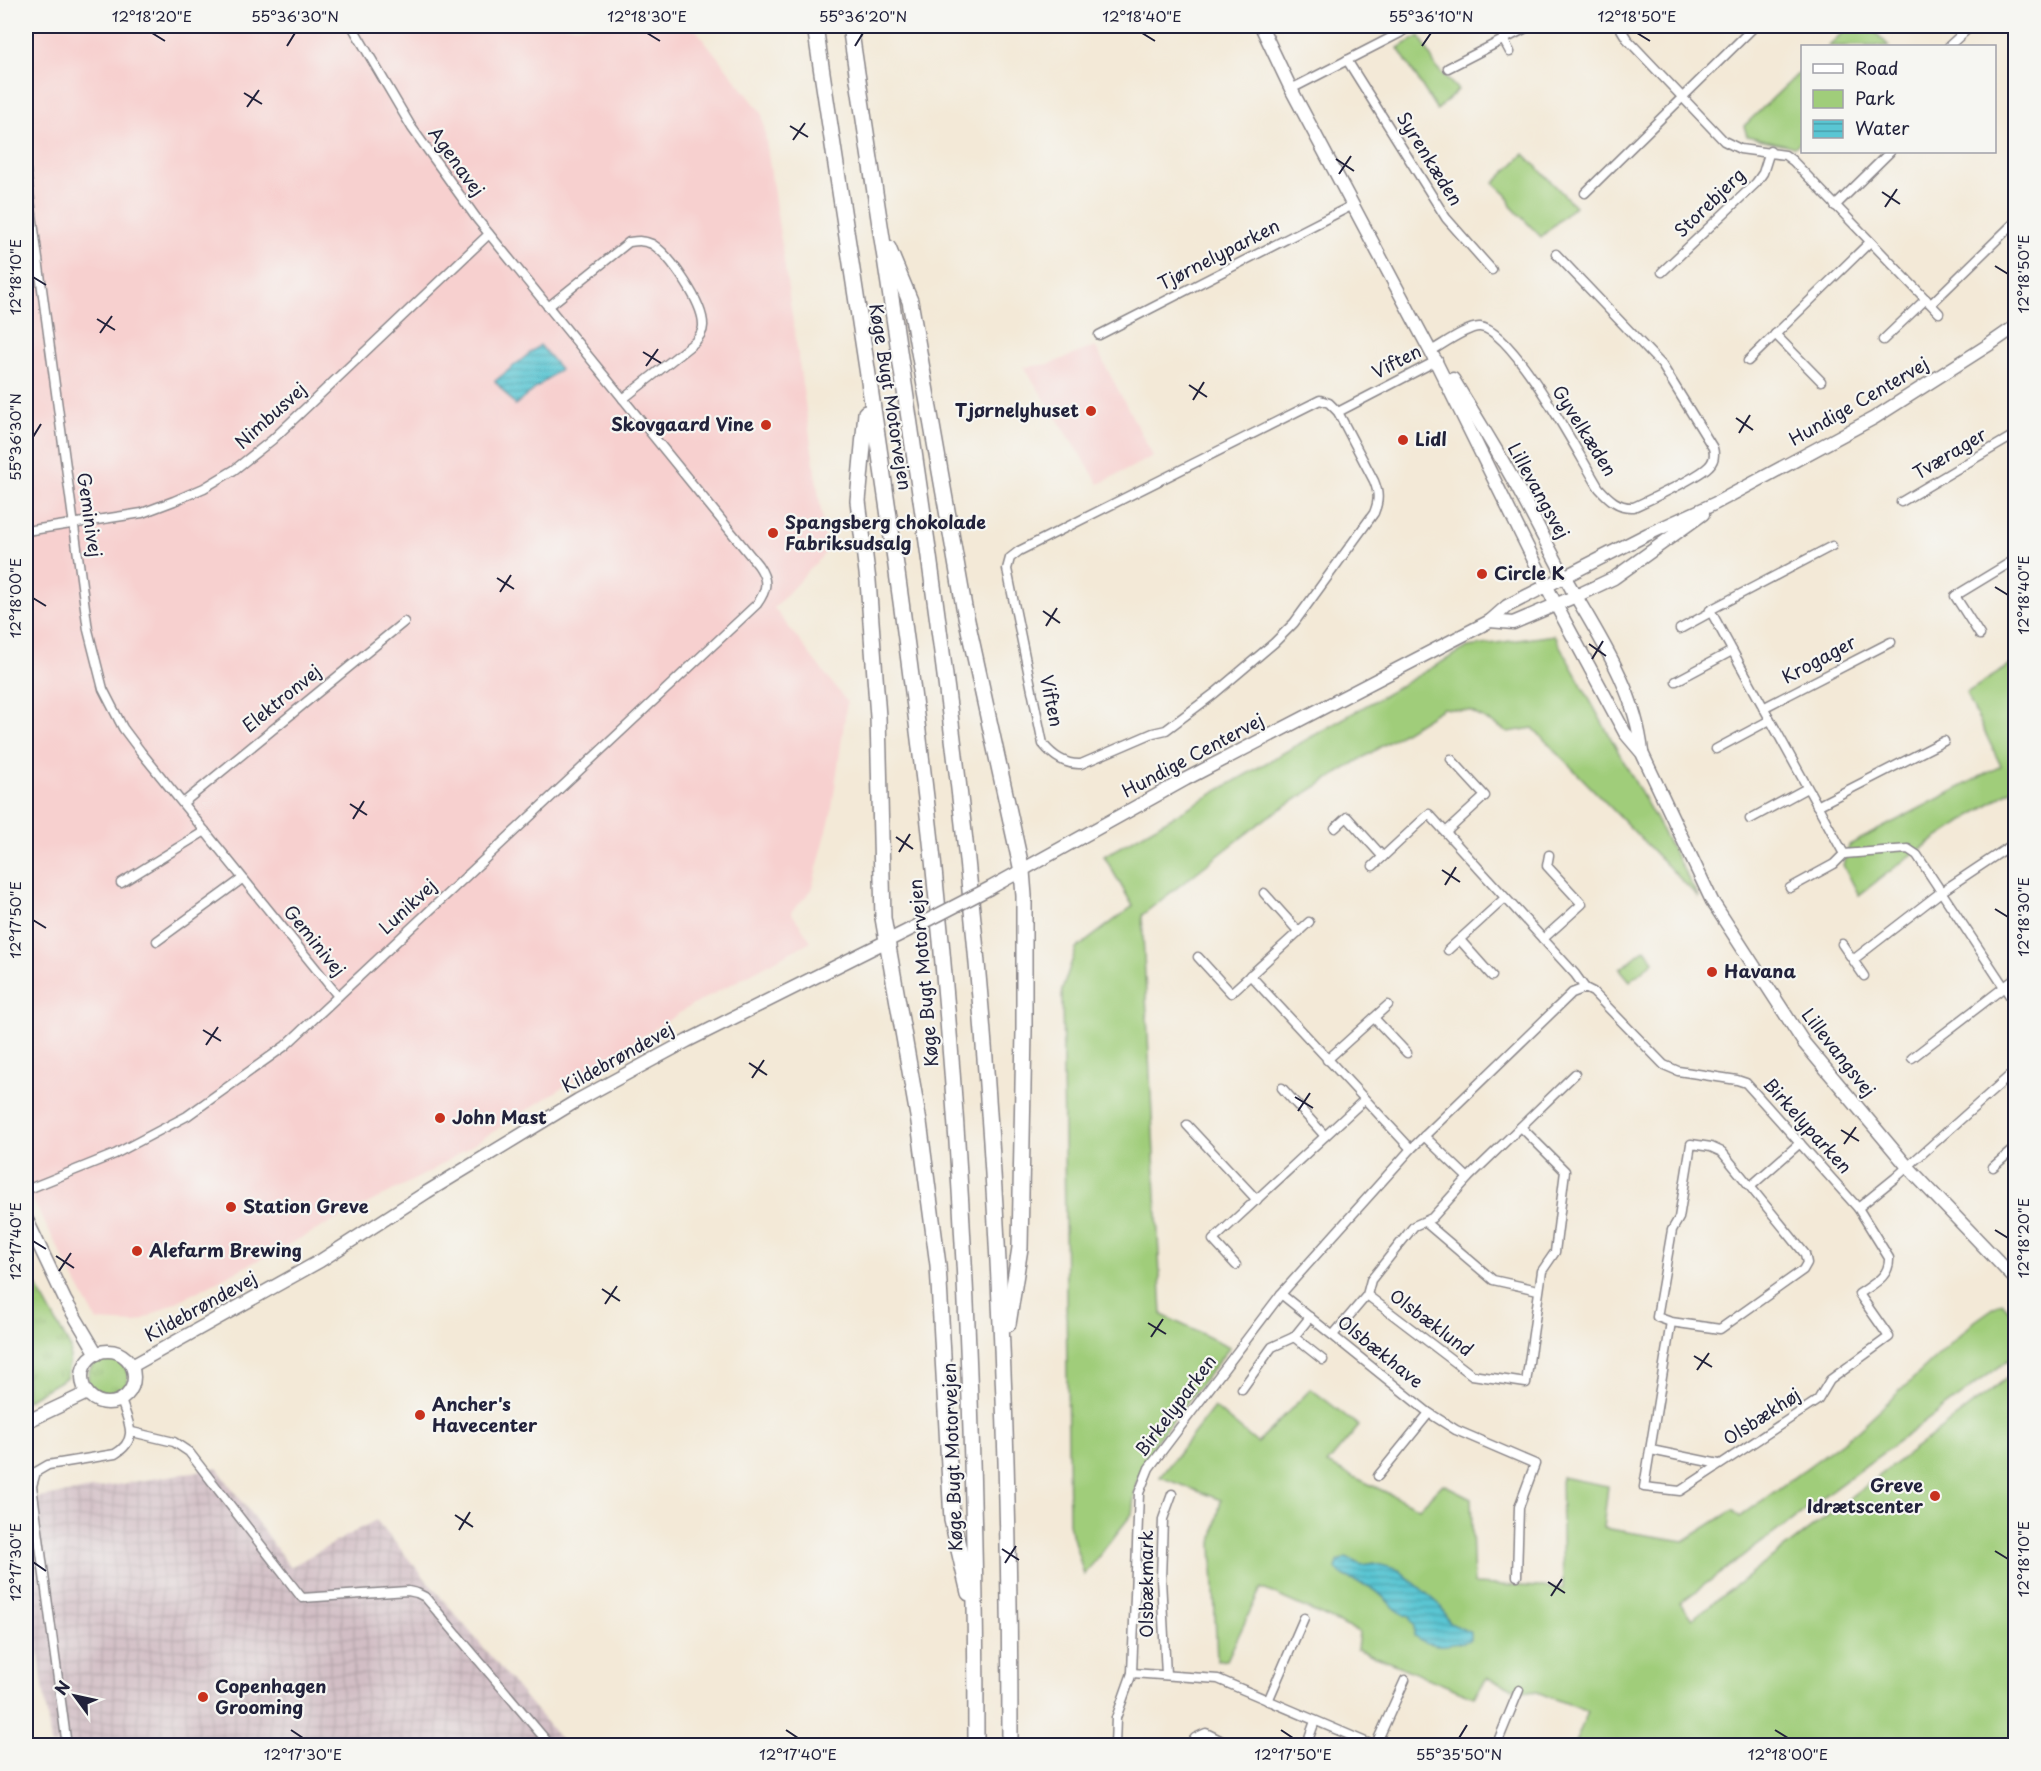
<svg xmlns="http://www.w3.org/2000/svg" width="2041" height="1771" viewBox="0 0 2041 1771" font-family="'Playpen Sans',sans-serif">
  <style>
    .built { fill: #f7d0cf }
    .industrial { fill: url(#industrial-grid) }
    .grass { fill: url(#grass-tufts); stroke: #61785a; stroke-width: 1.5 }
    .park { fill: #a0cd7a; stroke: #61785a; stroke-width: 1.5 }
    .water { fill: url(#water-rules); stroke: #3e7487; stroke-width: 1.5 }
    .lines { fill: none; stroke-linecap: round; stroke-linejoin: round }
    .street-casing { stroke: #8a8689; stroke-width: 11 }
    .secondary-casing { stroke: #8a8689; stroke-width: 15 }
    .highway-casing { stroke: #8a8689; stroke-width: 18 }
    .street { stroke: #fff; stroke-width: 8 }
    .secondary { stroke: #fff; stroke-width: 12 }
    .highway { stroke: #fff; stroke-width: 15 }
    .secondary-bridge-casing { stroke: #8a8689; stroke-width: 15; stroke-linecap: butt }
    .secondary-bridge { stroke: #fff; stroke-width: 12 }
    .ticks { fill: none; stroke: #22223b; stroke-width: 2 }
    .poi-dot { fill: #c8321e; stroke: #f6f6f2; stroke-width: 2 }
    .labels { text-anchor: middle; stroke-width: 4.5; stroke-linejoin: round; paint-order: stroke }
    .street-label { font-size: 18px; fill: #22223b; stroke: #f6f6f2 }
    .poi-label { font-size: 18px; font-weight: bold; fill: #22223b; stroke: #f6f6f2; text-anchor: start }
    .neatline { fill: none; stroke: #22223b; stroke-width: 2 }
    .ticks-label { font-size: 15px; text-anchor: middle; fill: #22223b }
  </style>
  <defs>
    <pattern id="industrial-grid" width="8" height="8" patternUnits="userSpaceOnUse" patternTransform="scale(1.5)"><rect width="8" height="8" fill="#d2bec5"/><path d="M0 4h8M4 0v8" fill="none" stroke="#b4a3aa"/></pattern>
    <pattern id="grass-tufts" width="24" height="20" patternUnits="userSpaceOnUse" patternTransform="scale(1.5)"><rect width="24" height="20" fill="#a0cd7a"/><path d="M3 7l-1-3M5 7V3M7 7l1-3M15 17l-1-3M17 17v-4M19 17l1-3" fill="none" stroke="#8ab06a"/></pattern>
    <pattern id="water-rules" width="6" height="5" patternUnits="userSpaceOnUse" patternTransform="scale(1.5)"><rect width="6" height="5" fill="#5ac6d3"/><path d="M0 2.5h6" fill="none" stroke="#4aa0ac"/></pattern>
  </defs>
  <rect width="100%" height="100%" fill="#f6f6f2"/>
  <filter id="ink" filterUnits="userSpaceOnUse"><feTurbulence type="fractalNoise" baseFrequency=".0167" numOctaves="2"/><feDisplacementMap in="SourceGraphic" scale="12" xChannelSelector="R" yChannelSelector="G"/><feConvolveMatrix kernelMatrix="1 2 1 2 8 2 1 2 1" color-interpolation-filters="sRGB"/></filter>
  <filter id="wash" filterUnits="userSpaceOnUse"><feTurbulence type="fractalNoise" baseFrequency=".008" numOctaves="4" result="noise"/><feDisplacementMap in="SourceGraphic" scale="24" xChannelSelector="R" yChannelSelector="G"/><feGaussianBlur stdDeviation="1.35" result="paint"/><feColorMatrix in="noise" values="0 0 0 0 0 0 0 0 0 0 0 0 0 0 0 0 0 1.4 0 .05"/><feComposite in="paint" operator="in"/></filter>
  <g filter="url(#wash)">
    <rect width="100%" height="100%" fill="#f3e9d7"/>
    <!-- built -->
    <g class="built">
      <polygon points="26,26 693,26 762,113 827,551 774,608 847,702 831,815 811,891 791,912 811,941 689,1007 433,1170 136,1323 97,1321 26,1188"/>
      <polygon points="1095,346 1153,456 1099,484 1024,367 1050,364"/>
    </g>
    <!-- industrial -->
    <polygon class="industrial" points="217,1468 290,1567 376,1520 565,1745 51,1745 26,1561 26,1500"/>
    <!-- grass -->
    <g class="grass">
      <polygon points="26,1267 71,1349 67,1377 26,1401"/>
      <circle cx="108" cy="1378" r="20"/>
    </g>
    <!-- park -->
    <g class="park">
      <polygon points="1850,26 1869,26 1889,46 1828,46"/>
      <polygon points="1420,36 1436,67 1458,90 1437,110 1398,48"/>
      <polygon points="1802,70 1802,140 1795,147 1747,136 1744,126"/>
      <polygon points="1524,154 1575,206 1541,237 1511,206 1507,195 1494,183"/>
      <polygon points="1554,635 1699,898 1533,728 1508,732 1470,711 1443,708 1269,816 1142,915 1162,1315 1230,1347 1156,1441 1136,1483 1132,1514 1084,1575 1069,1524 1062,990 1076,949 1133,906 1104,856 1468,647"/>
      <polygon points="2015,662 2015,787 1907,858 1859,895 1843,865 1849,845 2001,766 1966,693"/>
      <polygon points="1645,949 1654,961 1630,981 1620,969"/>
      <polygon points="2002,1302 2015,1317 2015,1355 1680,1603 1692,1619 2015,1372 2015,1745 1574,1745 1588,1712 1537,1692 1519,1690 1487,1678 1474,1697 1357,1649 1359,1632 1261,1588 1227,1660 1217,1661 1212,1543 1221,1500 1160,1477 1214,1407 1257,1443 1311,1389 1359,1426 1327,1464 1419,1508 1443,1484 1471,1498 1474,1584 1563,1588 1561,1477 1608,1486 1603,1528 1684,1541 1733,1510 1740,1517 1858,1430 1975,1321"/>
    </g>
    <!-- water -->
    <g class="water">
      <polygon points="540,345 560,369 515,405 495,381"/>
      <path d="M 1346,1557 L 1362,1565 L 1374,1563 L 1399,1570 L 1439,1604 L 1450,1623 L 1471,1633 L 1471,1640 C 1451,1645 1433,1650 1414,1636 L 1414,1625 L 1410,1617 C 1394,1612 1387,1598 1373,1589 C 1360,1581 1346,1582 1336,1569 L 1338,1562 Z"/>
    </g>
  </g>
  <g filter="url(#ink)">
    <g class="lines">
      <defs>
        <g id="street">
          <polyline points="1619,26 1627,39 1724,141 1740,149 1785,155 1793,161 1939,313"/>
          <polyline points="1503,39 1510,52"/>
          <polyline points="1949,46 1971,26"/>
          <polyline points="1347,60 1446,218 1492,270"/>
          <polyline points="1448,68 1530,26"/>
          <polyline points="1291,89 1400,33 1410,26"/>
          <polyline points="26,170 88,630 103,689 123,728 141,752 338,996"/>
          <polyline points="1585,193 1755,26"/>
          <polyline points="1835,206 1890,152"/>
          <polyline points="1662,272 1756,183 1763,173 1770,151"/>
          <polyline points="1931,304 2016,221"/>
          <path d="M 548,307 L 629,242 C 637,241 644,240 652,244 C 670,255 704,304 703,326 C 703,332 699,337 695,342 L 623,399"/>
          <polyline points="1775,334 1821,381"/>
          <polyline points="1099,335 1353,205"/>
          <polyline points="1883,340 1926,299"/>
          <path d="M 1431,351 C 1442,345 1468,326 1480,327 C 1514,330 1580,457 1599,488 C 1609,499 1618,508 1634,507 C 1649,500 1699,477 1709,466 C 1714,461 1715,455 1713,448 L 1662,365 L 1556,254"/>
          <polyline points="1748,361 1870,242"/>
          <path d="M 1320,400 L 1329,403 L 1338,412 L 1374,481 C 1379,493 1379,501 1374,513 L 1294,623 L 1274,643 L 1215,693 L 1166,730 L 1153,733 L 1081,764 C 1065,765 1052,755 1043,744 L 1007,569 L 1010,558 L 1019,551 Z"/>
          <polyline points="1338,412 1438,360"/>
          <polyline points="1901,502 2016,434"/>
          <polyline points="26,531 142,513 174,501 204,488 234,470 272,440 489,234"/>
          <polyline points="1832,546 1710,610 1844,854 1908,849 1917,855 2016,1005"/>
          <polyline points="1680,629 1711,612"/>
          <polyline points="1980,635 1955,596 2016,559"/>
          <polyline points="1676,681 1732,651"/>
          <polyline points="1763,708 1891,642"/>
          <polyline points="1716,749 1770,720"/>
          <polyline points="183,803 404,622"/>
          <polyline points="1817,806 1944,741"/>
          <polyline points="1750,819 1807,788"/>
          <polyline points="1335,828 1347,817 1383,857"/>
          <polyline points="1446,832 1485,796 1451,759"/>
          <polyline points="1373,866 1429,814 1575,974 1585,988"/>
          <polyline points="121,883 205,831"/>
          <polyline points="1790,888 1834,864 1844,854"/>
          <polyline points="1264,893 1299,932"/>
          <polyline points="1543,939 1582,904 1547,866 1549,855"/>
          <polyline points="1460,940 1492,976"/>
          <polyline points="157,941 242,879"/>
          <polyline points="1842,944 1864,976"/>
          <polyline points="1448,950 1505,898"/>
          <polyline points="1198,957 1231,993 1309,922"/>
          <polyline points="1853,960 1941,892 2016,842"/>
          <polyline points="1250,975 1411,1149"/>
          <polyline points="1374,1018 1407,1053"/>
          <polyline points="1912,1058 2016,978"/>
          <polyline points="1327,1060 1388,1005"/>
          <polyline points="1282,1088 1325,1136"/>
          <polyline points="1187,1125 1257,1200"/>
          <polyline points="1424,1136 1468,1178"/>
          <polygon points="1691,1144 1711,1147 1722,1152 1805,1254 1807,1263 1803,1270 1720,1329 1671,1322 1657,1317 1672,1230 1679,1218"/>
          <polyline points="1993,1167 2016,1147"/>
          <polyline points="1751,1186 1800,1143"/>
          <path d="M 26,1190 L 115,1154 L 187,1116 L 285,1046 L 757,604 C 767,590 769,581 758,565 L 477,219 L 412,128 L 352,26"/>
          <polyline points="1425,1222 1493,1280 1538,1290"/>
          <polyline points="1236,1265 1213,1240 1364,1100"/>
          <polyline points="1281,1294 1429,1413 1456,1430 1535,1464 1519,1507 1517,1576"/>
          <polyline points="1367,1295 1472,1375 1526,1383 1542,1271 1555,1252 1565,1171 1521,1127"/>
          <path d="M 1671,1322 L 1644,1487 L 1680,1491 L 1818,1400 L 1830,1380 L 1889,1337 L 1859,1294 C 1873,1284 1890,1277 1889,1258 L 1858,1208"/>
          <polyline points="1333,1335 1367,1295 1371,1280 1414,1226 1432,1218 1468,1178 1575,1074"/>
          <polyline points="1294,1337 1310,1317"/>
          <polyline points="1242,1389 1272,1347 1294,1337 1323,1360"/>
          <polyline points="132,1432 174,1442 189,1452 302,1598 408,1591 417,1593 425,1597 551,1746"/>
          <polyline points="1651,1450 1719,1464"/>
          <polyline points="1378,1476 1429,1413"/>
          <polyline points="1132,1673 1218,1679 1375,1746 1405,1680"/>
          <polyline points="1166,1675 1161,1579 1163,1519 1172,1494"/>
          <polyline points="1268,1701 1304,1618"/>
          <path d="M 67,1746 L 32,1486 L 36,1472 L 48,1465 L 115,1454 C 140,1439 128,1422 121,1400"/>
          <polyline points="1115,1746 1116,1718 1132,1673 1139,1493 1149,1468 1281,1294 1411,1149 1572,993 1585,988 1593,992 1664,1065 1678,1071 1737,1080 1746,1083 1858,1208 1895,1178 2016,1070"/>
          <polyline points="1189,1746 1195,1738 1206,1733 1232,1746"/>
          <polyline points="1306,1746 1315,1721"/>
          <polyline points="1496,1746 1519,1690"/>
        </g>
        <g id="secondary">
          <polyline points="1261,26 1291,89 1433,356 1556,605 1625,733 1642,753 1712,901 1804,1043 1907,1166 2016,1280"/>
          <path d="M 1453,379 C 1471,409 1490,439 1507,469 C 1527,504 1544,539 1563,574 C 1595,631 1635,686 1642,752"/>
          <polyline points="1490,621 1513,623 1576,596 1614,578 1703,514"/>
          <polyline points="990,888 1186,779 1490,621 1507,606 1648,534 1716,503 1874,418 1990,344 2016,326"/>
          <polyline points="26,1218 65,1300 97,1354"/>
          <circle cx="108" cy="1377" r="26"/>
          <polyline points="132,1366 320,1261 427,1192 578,1100 687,1041 915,927"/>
          <polyline points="26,1422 87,1393"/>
        </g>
        <g id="highway">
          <path d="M 815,26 C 856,303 903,581 933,860 C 964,1155 976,1450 976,1746"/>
          <path d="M 850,26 C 891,303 937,581 967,860 C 998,1154 1010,1450 1010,1746"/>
          <polyline points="888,248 910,301 964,607 1022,871 1024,896 1024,1030 1020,1248 1008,1324"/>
          <polyline points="866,413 858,501 868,581 878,717 883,918 919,1122 938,1265 952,1520 969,1593"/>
        </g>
      </defs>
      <!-- street casing -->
      <use href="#street" class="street-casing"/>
      <!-- secondary casing -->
      <use href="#secondary" class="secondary-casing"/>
      <!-- highway casing -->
      <use href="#highway" class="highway-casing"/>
      <!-- street -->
      <use href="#street" class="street"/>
      <!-- secondary -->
      <use href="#secondary" class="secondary"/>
      <!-- highway -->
      <use href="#highway" class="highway"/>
      <defs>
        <polyline id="secondary-bridge" points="915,927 990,888"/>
      </defs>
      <!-- secondary-bridge casing -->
      <use href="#secondary-bridge" class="secondary-bridge-casing"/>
      <!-- secondary-bridge -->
      <use href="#secondary-bridge" class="secondary-bridge"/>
    </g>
  </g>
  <!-- ticks -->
  <path class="ticks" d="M 152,33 L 165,41M 647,33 L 660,41M 1142,33 L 1155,41M 1637,33 L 1650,41M 287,46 L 295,33M 855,46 L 863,33M 1422,46 L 1431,33M 244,93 L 262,104M 247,107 L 259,90M 790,126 L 808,137M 793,140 L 805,123M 1336,159 L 1354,171M 1339,174 L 1351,156M 1882,192 L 1900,204M 1885,207 L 1897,189M 1995,266 L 2008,274M 33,277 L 46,285M 97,319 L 115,330M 100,333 L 112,316M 643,352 L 661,363M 646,366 L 658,349M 1189,385 L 1207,397M 1193,400 L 1204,382M 1736,418 L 1753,430M 1739,433 L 1750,415M 33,437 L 41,424M 497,578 L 514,589M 1995,587 L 2008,595M 500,592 L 511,575M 33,598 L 46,606M 1043,611 L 1060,623M 1046,626 L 1057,608M 1589,644 L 1606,656M 1592,659 L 1603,641M 350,804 L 367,815M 353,819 L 364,801M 896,837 L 913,849M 899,852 L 910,834M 1442,870 L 1460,882M 1445,885 L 1456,867M 1995,909 L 2008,917M 33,920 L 46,928M 203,1030 L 221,1041M 206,1045 L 218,1027M 749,1063 L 767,1075M 752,1078 L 764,1060M 1295,1097 L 1313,1108M 1298,1111 L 1310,1093M 1841,1130 L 1859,1141M 1844,1144 L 1856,1127M 1995,1230 L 2008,1238M 33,1241 L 46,1249M 56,1256 L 74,1268M 59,1271 L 71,1253M 602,1289 L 620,1301M 605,1304 L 617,1286M 1148,1323 L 1166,1334M 1151,1337 L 1163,1319M 1694,1356 L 1712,1367M 1697,1370 L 1709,1353M 455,1515 L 473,1527M 459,1530 L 470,1512M 1002,1549 L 1019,1560M 1995,1551 L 2008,1559M 33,1562 L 46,1571M 1005,1563 L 1016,1546M 1548,1582 L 1565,1593M 1551,1596 L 1562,1579M 291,1730 L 303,1738M 786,1730 L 798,1738M 1281,1730 L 1293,1738M 1775,1730 L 1788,1738M 1459,1738 L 1467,1725"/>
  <!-- markers -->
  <g class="poi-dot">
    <circle cx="1091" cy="411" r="6"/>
    <circle cx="766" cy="425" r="6"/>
    <circle cx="1403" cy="440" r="6"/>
    <circle cx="773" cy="533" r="6"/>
    <circle cx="1482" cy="574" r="6"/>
    <circle cx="1712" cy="972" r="6"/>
    <circle cx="440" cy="1118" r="6"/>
    <circle cx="231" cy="1207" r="6"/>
    <circle cx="137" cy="1251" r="6"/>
    <circle cx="420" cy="1415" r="6"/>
    <circle cx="1935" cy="1496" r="6"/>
    <circle cx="203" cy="1697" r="6"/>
  </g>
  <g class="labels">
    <!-- street labels -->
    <g class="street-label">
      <text transform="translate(1429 159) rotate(58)" y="6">Syrenkæden</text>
      <text transform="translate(456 162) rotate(54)" y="6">Agenavej</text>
      <text transform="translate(1710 203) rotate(-44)" y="6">Storebjerg</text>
      <text transform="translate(1219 255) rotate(-27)" y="6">Tjørnelyparken</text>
      <text transform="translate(1397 362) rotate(-27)" y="6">Viften</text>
      <text transform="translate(890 397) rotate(81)" y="6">Køge Bugt Motorvejen</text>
      <text transform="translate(1859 402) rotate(-30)" y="6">Hundige Centervej</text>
      <text transform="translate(271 416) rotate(-42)" y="6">Nimbusvej</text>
      <text transform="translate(1584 431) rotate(58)" y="6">Gyvelkæden</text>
      <text transform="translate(1950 454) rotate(-31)" y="6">Tværager</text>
      <text transform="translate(1538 491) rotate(61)" y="6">Lillevangsvej</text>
      <text transform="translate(89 515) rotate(82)" y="6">Geminivej</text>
      <text transform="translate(1819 660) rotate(-28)" y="6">Krogager</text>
      <text transform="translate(282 699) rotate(-39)" y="6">Elektronvej</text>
      <text transform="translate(1051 701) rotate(78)" y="6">Viften</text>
      <text transform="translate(1193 756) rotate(-28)" y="6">Hundige Centervej</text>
      <text transform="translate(408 907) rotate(-43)" y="6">Lunikvej</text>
      <text transform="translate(314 941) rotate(51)" y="6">Geminivej</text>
      <text transform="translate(924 973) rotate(-95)" y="6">Køge Bugt Motorvejen</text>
      <text transform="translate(1838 1053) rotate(52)" y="6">Lillevangsvej</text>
      <text transform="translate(618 1058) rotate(-29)" y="6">Kildebrøndevej</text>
      <text transform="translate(1807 1126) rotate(48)" y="6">Birkelyparken</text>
      <text transform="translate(201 1307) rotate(-29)" y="6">Kildebrøndevej</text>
      <text transform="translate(1431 1323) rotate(37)" y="6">Olsbæklund</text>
      <text transform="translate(1380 1352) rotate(39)" y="6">Olsbækhave</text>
      <text transform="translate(1176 1406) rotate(-53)" y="6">Birkelyparken</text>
      <text transform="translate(1762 1417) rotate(-33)" y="6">Olsbækhøj</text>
      <text transform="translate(953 1457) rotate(-92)" y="6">Køge Bugt Motorvejen</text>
      <text transform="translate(1147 1584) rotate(-90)" y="6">Olsbækmark</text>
    </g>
    <!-- poi labels -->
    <g class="poi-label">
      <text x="1079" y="417" text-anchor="end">Tjørnelyhuset</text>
      <text x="754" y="431" text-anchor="end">Skovgaard Vine</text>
      <text x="1415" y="446">Lidl</text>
      <text x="785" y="529">Spangsberg chokolade<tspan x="785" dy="21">Fabriksudsalg</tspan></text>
      <text x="1494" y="580">Circle K</text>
      <text x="1724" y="978">Havana</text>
      <text x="452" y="1124">John Mast</text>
      <text x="243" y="1213">Station Greve</text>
      <text x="149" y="1257">Alefarm Brewing</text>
      <text x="432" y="1411">Ancher's<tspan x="432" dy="21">Havecenter</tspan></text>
      <text x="1923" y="1492" text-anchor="end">Greve<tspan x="1923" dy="21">Idrætscenter</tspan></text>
      <text x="215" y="1693">Copenhagen<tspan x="215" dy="21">Grooming</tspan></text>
    </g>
  </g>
  <!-- margin -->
  <rect width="2041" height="1771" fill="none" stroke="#f6f6f2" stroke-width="66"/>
  <!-- legend -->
  <rect x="1801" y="45" width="195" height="108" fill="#f6f6f2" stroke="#a1a1a9" stroke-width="1.5"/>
  <rect x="1813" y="64" width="30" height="9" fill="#ffffff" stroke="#a1a1a9" stroke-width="1.5"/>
  <text x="1855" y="75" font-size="18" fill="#22223b">Road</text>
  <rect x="1813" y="90" width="30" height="18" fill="#a0cd7a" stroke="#a1a1a9" stroke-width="1.5"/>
  <text x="1855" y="105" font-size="18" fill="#22223b">Park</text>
  <rect x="1813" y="120" width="30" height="18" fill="url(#water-rules)" stroke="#a1a1a9" stroke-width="1.5"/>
  <text x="1855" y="135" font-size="18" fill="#22223b">Water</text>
  <!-- north arrow -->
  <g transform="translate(75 1696) rotate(303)" stroke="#f6f6f2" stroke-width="4.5" paint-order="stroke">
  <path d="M0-4.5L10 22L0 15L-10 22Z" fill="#22223b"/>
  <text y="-9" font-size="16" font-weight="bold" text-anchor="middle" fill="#22223b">N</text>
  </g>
  <rect x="33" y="33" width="1975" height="1705" class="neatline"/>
  <g class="ticks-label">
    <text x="152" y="22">12°18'20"E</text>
    <text x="295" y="22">55°36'30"N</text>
    <text x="647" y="22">12°18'30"E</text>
    <text x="863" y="22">55°36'20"N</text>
    <text x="1142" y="22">12°18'40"E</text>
    <text x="1431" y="22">55°36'10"N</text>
    <text x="1637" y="22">12°18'50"E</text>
    <text transform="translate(2024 274) rotate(-90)" y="5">12°18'50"E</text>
    <text transform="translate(16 277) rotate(-90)" y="5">12°18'10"E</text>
    <text transform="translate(16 437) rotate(-90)" y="5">55°36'30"N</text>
    <text transform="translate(2024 595) rotate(-90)" y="5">12°18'40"E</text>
    <text transform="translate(16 598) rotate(-90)" y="5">12°18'00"E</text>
    <text transform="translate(2024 917) rotate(-90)" y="5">12°18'30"E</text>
    <text transform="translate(16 920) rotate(-90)" y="5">12°17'50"E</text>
    <text transform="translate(2024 1238) rotate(-90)" y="5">12°18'20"E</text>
    <text transform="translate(16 1241) rotate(-90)" y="5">12°17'40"E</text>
    <text transform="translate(2024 1559) rotate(-90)" y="5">12°18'10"E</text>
    <text transform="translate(16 1562) rotate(-90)" y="5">12°17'30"E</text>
    <text x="303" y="1760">12°17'30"E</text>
    <text x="798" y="1760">12°17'40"E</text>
    <text x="1293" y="1760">12°17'50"E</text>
    <text x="1459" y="1760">55°35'50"N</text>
    <text x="1788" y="1760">12°18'00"E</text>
  </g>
</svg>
